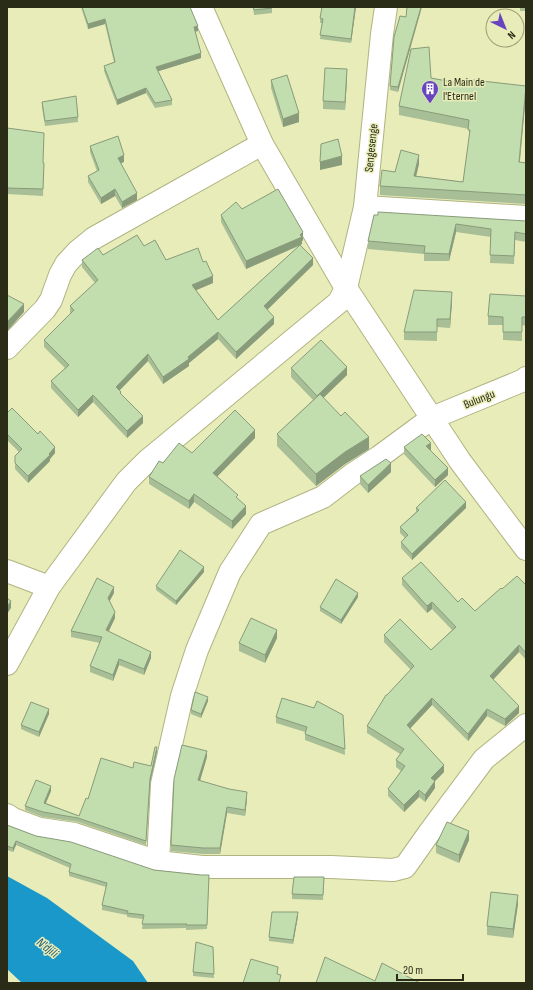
<svg xmlns="http://www.w3.org/2000/svg" width="533" height="990" viewBox="0 0 533 990" font-family="'Sofia Sans Condensed',sans-serif">
  <style>
    .water { fill: #1a98ca }
    .lines { fill: none; stroke-linecap: round; stroke-linejoin: round }
    .street-casing { stroke: #b0b481; stroke-width: 24 }
    .street { stroke: #fff; stroke-width: 22 }
    .wall { fill: #a7be96 }
    .shaded-wall { fill: #889b7a }
    .building { fill: #c2ddae; stroke: #889b7a }
    .labels { text-anchor: middle; stroke-width: 3; stroke-linejoin: round; paint-order: stroke }
    .poi-label { font-size: 12px; fill: #2b2c18; stroke: #e8ecb8; text-anchor: start }
    .street-label { font-size: 12px; fill: #2b2c18; stroke: #e8ecb8 }
    .water-label { font-size: 13px; font-style: italic; fill: #1d5973; stroke: #e8ecb8 }
  </style>
  <rect width="100%" height="100%" fill="#e8ecb8"/>
  <!-- water -->
  <polygon class="water" points="7,876 47,898 133,961 148,983 22,983 7,969"/>
  <g class="lines">
    <defs>
      <g id="street">
        <polyline points="201,7 262,144 346,288 460,461 526,549"/>
        <polyline points="365,207 526,217"/>
        <polyline points="7,348 45,309 51,300 60,275 66,264 78,251 94,238 262,144"/>
        <polyline points="7,571 49,587"/>
        <polyline points="7,664 49,587 126,482 147,461 339,302 346,288 365,207 382,34 386,7"/>
        <polyline points="7,815 13,819 40,829 74,834 158,862 202,867 331,867 393,870 405,867 429,833 484,759 526,725"/>
        <polyline points="158,862 162,784 182,696 197,650 230,572 261,524 323,497 353,474 379,457 432,418 524,380 526,378"/>
      </g>
    </defs>
    <!-- street casing -->
    <use href="#street" class="street-casing"/>
    <!-- street -->
    <use href="#street" class="street"/>
  </g>
  <!-- wall -->
  <g class="wall">
    <polygon points="81,7 190,7 198,31 195,32 201,58 158,71 172,100 172,105 155,108 146,93 117,105 104,71 104,66 114,62 105,24 88,29"/>
    <polygon points="253,7 272,7 272,13 254,15"/>
    <polygon points="356,7 351,43 320,39 322,23 320,23 320,18"/>
    <rect x="520" y="7" width="6" height="4"/>
    <polygon points="400,16 398,92 390,90 390,86"/>
    <polygon points="347,78 345,110 323,109 323,101"/>
    <polygon points="431,78 473,86 526,95 519,162 526,163 526,204 380,195 380,186 395,172 419,164 416,176 463,182 469,139 469,129 399,115 399,106"/>
    <polygon points="271,80 299,122 283,127 271,88"/>
    <polygon points="42,102 78,117 78,122 45,126 42,107"/>
    <polygon points="7,128 43,163 44,163 43,196 7,194"/>
    <polygon points="90,146 124,162 121,163 137,200 122,208 115,196 101,204 88,182 88,176 97,171 90,152"/>
    <polygon points="242,209 303,240 302,241 302,244 300,245 313,265 267,310 274,324 236,359 218,339 189,363 189,366 163,384 148,361 120,390 121,394 143,423 127,438 93,402 78,417 51,388 51,381 65,368 44,347 44,340 71,314 70,313 70,306 95,283 82,267 82,260 144,246 166,260 203,262 213,283 196,290 218,320 299,246 246,269 221,222 221,215"/>
    <polygon points="374,215 526,221 526,242 515,240 514,264 490,263 491,237 456,232 449,261 424,261 424,254 368,249 368,241"/>
    <polygon points="526,296 526,326 522,325 522,341 503,340 503,325 488,325 488,316"/>
    <polygon points="452,301 450,328 437,327 437,341 404,340 404,332"/>
    <polygon points="291,368 347,375 323,398 369,449 345,464 316,486 277,446 277,434 313,400 291,377"/>
    <polygon points="7,413 55,453 50,459 50,461 28,483 15,469 15,456 19,452 7,440"/>
    <polygon points="255,438 217,476 238,499 246,514 232,529 194,502 189,509 149,484 149,477 192,453"/>
    <polygon points="404,447 431,450 430,450 448,475 435,487 404,454"/>
    <polygon points="391,472 368,493 360,484 360,476"/>
    <polygon points="416,508 466,508 412,560 401,548 401,542 405,538 400,533 400,527 416,512"/>
    <polygon points="204,572 176,605 156,590 156,586"/>
    <polygon points="402,578 458,602 475,611 502,589 526,585 526,660 519,652 493,680 519,713 505,726 487,716 468,741 432,705 410,728 444,772 435,781 435,788 425,802 419,797 404,812 388,796 388,789 401,771 396,767 396,760 400,754 367,733 367,726 387,695 411,670 384,642 384,635 431,650 452,630 432,609 427,613 402,585"/>
    <polygon points="114,593 109,601 115,618 108,632 151,658 144,675 119,665 113,681 90,672 90,666 100,643 71,637 71,631"/>
    <polygon points="358,597 341,624 320,611 320,607"/>
    <polygon points="277,638 265,663 239,651 239,643"/>
    <polygon points="208,701 201,718 191,714 191,710"/>
    <polygon points="314,708 343,715 345,755 305,740 305,732 276,723 276,717"/>
    <polygon points="49,714 39,737 21,729 21,725"/>
    <polygon points="157,752 150,783 146,845 78,822 43,817 25,810 25,806 51,791 46,803 79,816 88,799 133,768 151,766"/>
    <polygon points="207,757 200,781 247,799 245,816 227,813 220,854 203,854 171,851 171,845"/>
    <polygon points="7,825 36,836 154,870 201,875 209,875 207,929 186,930 186,928 142,929 143,919 127,917 127,915 102,910 102,905 106,887 69,876 69,872 70,868 16,845 13,852 7,850"/>
    <polygon points="469,840 459,863 436,853 436,845"/>
    <polygon points="324,877 323,900 292,899 292,894"/>
    <polygon points="518,904 513,938 487,935 487,926"/>
    <polygon points="298,916 293,944 269,941 269,937"/>
    <polygon points="213,947 214,978 193,976 193,972"/>
  </g>
  <!-- shaded-wall -->
  <g class="shaded-wall">
    <polygon points="355,7 356,7 351,43 351,39"/>
    <polygon points="421,7 422,7 398,92 398,87"/>
    <polygon points="105,19 105,24 88,29 88,24"/>
    <polygon points="198,26 198,31 194,32 194,27"/>
    <polygon points="201,53 201,58 156,72 156,67"/>
    <polygon points="347,69 347,78 345,110 345,102"/>
    <polygon points="526,86 526,95 519,171 519,162"/>
    <polygon points="146,88 146,93 117,105 117,100"/>
    <polygon points="299,113 299,122 283,127 283,119"/>
    <polygon points="124,155 124,162 118,164 118,158"/>
    <polygon points="419,155 419,164 414,185 414,176"/>
    <polygon points="342,156 342,165 320,170 320,162"/>
    <polygon points="115,189 115,196 101,204 101,198"/>
    <polygon points="137,193 137,200 122,208 122,202"/>
    <polygon points="456,224 456,232 449,261 449,254"/>
    <polygon points="303,232 303,240 302,241 302,244 246,269 246,261 300,235"/>
    <polygon points="313,258 313,265 264,313 264,306"/>
    <polygon points="213,276 213,283 192,292 192,285"/>
    <polygon points="452,292 452,301 450,328 450,319"/>
    <polygon points="24,304 24,312 8,330 8,321"/>
    <polygon points="274,317 274,324 236,359 236,352"/>
    <polygon points="218,332 218,339 189,363 189,366 163,384 163,377"/>
    <polygon points="148,354 148,361 116,394 116,387"/>
    <polygon points="347,367 347,375 317,404 317,396"/>
    <polygon points="93,395 93,402 78,417 78,410"/>
    <polygon points="143,416 143,423 127,438 127,431"/>
    <polygon points="255,430 255,438 213,481 213,473"/>
    <polygon points="369,437 369,449 345,464 316,486 316,474 345,452"/>
    <polygon points="431,443 431,450 426,453 426,446"/>
    <polygon points="55,447 55,453 50,459 50,461 28,483 28,476"/>
    <polygon points="391,463 391,472 368,493 368,485"/>
    <polygon points="448,468 448,475 435,487 435,480"/>
    <polygon points="194,494 194,502 189,509 189,501"/>
    <polygon points="466,502 466,508 412,560 412,554"/>
    <polygon points="246,506 246,514 232,529 232,521"/>
    <polygon points="204,567 204,572 176,605 176,601"/>
    <polygon points="114,587 114,593 108,604 108,598"/>
    <polygon points="358,593 358,597 341,624 341,620"/>
    <polygon points="11,601 11,608 7,614 7,607"/>
    <polygon points="432,602 432,609 427,613 427,606"/>
    <polygon points="115,612 115,618 106,637 106,630"/>
    <polygon points="277,630 277,638 265,663 265,655"/>
    <polygon points="519,645 519,652 490,683 490,676"/>
    <polygon points="151,652 151,658 144,675 144,669"/>
    <polygon points="119,659 119,665 113,681 113,675"/>
    <polygon points="208,697 208,701 201,718 201,714"/>
    <polygon points="432,698 432,705 407,732 407,725"/>
    <polygon points="519,706 519,713 505,726 505,719"/>
    <polygon points="49,709 49,714 39,737 39,732"/>
    <polygon points="487,709 487,716 468,741 468,734"/>
    <polygon points="157,747 157,752 150,783 146,845 150,779"/>
    <polygon points="207,751 207,757 198,787 198,780"/>
    <polygon points="444,765 444,772 435,781 435,788 425,802 425,795 431,778"/>
    <polygon points="51,786 51,791 44,807 44,803"/>
    <polygon points="419,790 419,797 404,812 404,805"/>
    <polygon points="247,792 247,799 245,816 245,810"/>
    <polygon points="227,807 227,813 220,854 220,848"/>
    <polygon points="469,831 469,840 459,863 459,855"/>
    <polygon points="16,841 16,845 13,852 13,848"/>
    <polygon points="518,895 518,904 513,938 513,929"/>
    <polygon points="298,912 298,916 293,944 293,940"/>
  </g>
  <!-- building -->
  <g class="building">
    <polygon points="82,7 190,7 198,26 194,27 201,53 156,67 172,100 155,103 146,88 117,100 104,66 115,62 105,19 88,24"/>
    <polygon points="253,7 272,7 272,8 254,10"/>
    <polygon points="322,7 355,7 351,39 320,35 323,19 320,18"/>
    <polygon points="407,7 421,7 398,87 390,86 394,37 400,16 406,17"/>
    <polygon points="429,47 431,78 473,86 473,80 526,86 519,162 526,163 526,195 380,186 382,170 395,172 401,150 419,155 414,176 463,182 470,130 468,130 469,120 399,106 411,49"/>
    <polygon points="325,68 347,69 345,102 323,101"/>
    <polygon points="287,75 299,113 283,119 271,80"/>
    <polygon points="76,96 78,117 45,121 42,102"/>
    <polygon points="7,128 44,133 43,163 44,163 43,189 7,188"/>
    <polygon points="118,136 124,155 118,158 137,193 122,202 115,189 101,198 88,176 99,170 90,146"/>
    <polygon points="338,139 342,156 320,162 321,144"/>
    <polygon points="278,189 303,232 300,235 302,237 246,261 221,215 236,202 242,209"/>
    <polygon points="378,212 526,221 526,234 515,232 514,256 490,255 491,229 456,224 449,254 424,253 425,246 368,241 374,215 378,215"/>
    <polygon points="137,235 144,246 155,240 166,260 198,248 203,262 206,261 213,276 192,285 218,320 300,245 313,258 264,306 274,317 236,352 218,332 188,357 189,359 163,377 148,354 116,387 121,392 120,393 143,416 127,431 93,395 78,410 51,381 69,365 44,340 74,310 70,306 98,280 82,260 98,248 103,255"/>
    <polygon points="414,290 452,292 450,319 437,319 437,332 404,332"/>
    <polygon points="490,294 526,296 526,317 522,317 522,332 503,332 503,317 488,316"/>
    <polygon points="7,295 24,304 8,321 7,321"/>
    <polygon points="321,340 347,367 317,396 291,368"/>
    <polygon points="320,394 341,416 345,412 369,437 345,452 316,474 277,434"/>
    <polygon points="12,408 38,434 40,431 55,447 49,454 50,455 28,476 15,463 15,456 22,449 7,434 7,413"/>
    <polygon points="235,410 255,430 213,473 238,495 236,497 246,506 232,521 194,494 189,501 149,477 159,461 163,463 179,443 192,453"/>
    <polygon points="422,434 431,443 426,446 448,468 435,480 404,447"/>
    <polygon points="386,459 391,463 368,485 360,476"/>
    <polygon points="445,480 466,502 412,554 401,542 408,535 400,527 419,510 416,508"/>
    <polygon points="180,550 204,567 176,601 156,586"/>
    <polygon points="421,562 458,602 462,598 475,611 501,588 502,589 517,576 526,585 526,653 519,645 490,676 519,706 505,719 487,709 468,734 432,698 407,725 444,765 431,778 435,781 425,795 419,790 404,805 388,789 405,766 396,760 404,749 367,726 386,695 387,695 414,666 384,635 400,619 431,650 456,627 432,602 427,606 402,578"/>
    <polygon points="97,578 114,587 108,598 115,612 106,630 151,652 144,669 119,659 113,675 90,666 102,637 71,631"/>
    <polygon points="336,579 358,593 341,620 320,607"/>
    <polygon points="7,598 11,601 7,607"/>
    <polygon points="251,618 277,630 265,655 239,643"/>
    <polygon points="195,692 208,697 201,714 191,710"/>
    <polygon points="282,698 314,708 317,701 343,715 345,749 305,734 307,727 276,717"/>
    <polygon points="31,702 49,709 39,732 21,725"/>
    <polygon points="182,745 207,751 198,780 229,789 247,792 245,810 227,807 220,848 203,848 171,845 174,779"/>
    <polygon points="155,747 157,747 150,779 146,841 78,818 43,812 25,806 36,780 51,786 44,803 79,816 86,798 88,799 101,758 133,768 134,762 151,766"/>
    <polygon points="447,822 469,831 459,855 436,845"/>
    <polygon points="7,825 36,836 71,842 154,870 201,875 209,875 207,925 186,925 187,924 142,924 144,915 127,913 128,911 102,905 107,883 69,872 71,864 16,841 13,848 7,846"/>
    <polygon points="294,877 324,877 323,895 292,894"/>
    <polygon points="491,892 518,895 513,929 487,926"/>
    <polygon points="272,912 298,912 293,940 269,937"/>
    <polygon points="196,942 213,947 214,974 193,972"/>
    <polygon points="325,957 375,981 382,963 420,983 316,983"/>
    <polygon points="251,959 278,967 277,974 281,975 279,983 243,983"/>
  </g>
  <!-- icons -->
  <defs>
    <symbol id="building-pin" viewBox="-11 -11 22 30"><path d="M0 17L-7.5 6A9.5 9.5 0 1 1 7.5 6Z" fill="#6845be" stroke="#e8ecb8"/><path d="M-4-6H4V6H1V3H-1V6H-4ZM-2.5-4.3h1.7v1.8h-1.7ZM.8-4.3h1.7v1.8H.8ZM-2.5-1h1.7V.8h-1.7ZM.8-1h1.7V.8H.8Z" fill="#fff"/></symbol>
  </defs>
  <g fill-rule="evenodd">
    <use href="#building-pin" x="420" y="79" width="20" height="27"/>
  </g>
  <g class="labels">
    <!-- poi labels -->
    <g class="poi-label">
      <text x="443" y="86">La Main de<tspan x="443" dy="14">l'Eternel</tspan></text>
    </g>
    <!-- street labels -->
    <g class="street-label">
      <text transform="translate(371 148) rotate(-84)" y="4">Sengesenge</text>
      <text transform="translate(479 399) rotate(-22)" y="4">Bulungu</text>
    </g>
    <!-- water labels -->
    <g class="water-label">
      <text transform="translate(48 947) rotate(38)" y="5">N'djili</text>
    </g>
  </g>
  <!-- border -->
  <rect width="533" height="990" fill="none" stroke="#2b2c18" stroke-width="16"/>
  <!-- north arrow -->
  <g transform="translate(505 28) rotate(137)"><circle r="19" fill="#e8ecb8" stroke="#9c9f78"/>
  <path d="M0-3L7 15L0 10L-7 15Z" fill="#6845be"/>
  <text y="-6" font-size="11" font-weight="bold" text-anchor="middle" fill="#2b2c18">N</text>
  </g>
  <!-- scale -->
  <path d="M397 974v6h66v-6" fill="none" stroke="#2b2c18" stroke-width="2"/>
  <text x="403" y="974" font-size="12" fill="#2b2c18" stroke="#e8ecb8" stroke-width="3" paint-order="stroke">20 m</text>
</svg>
